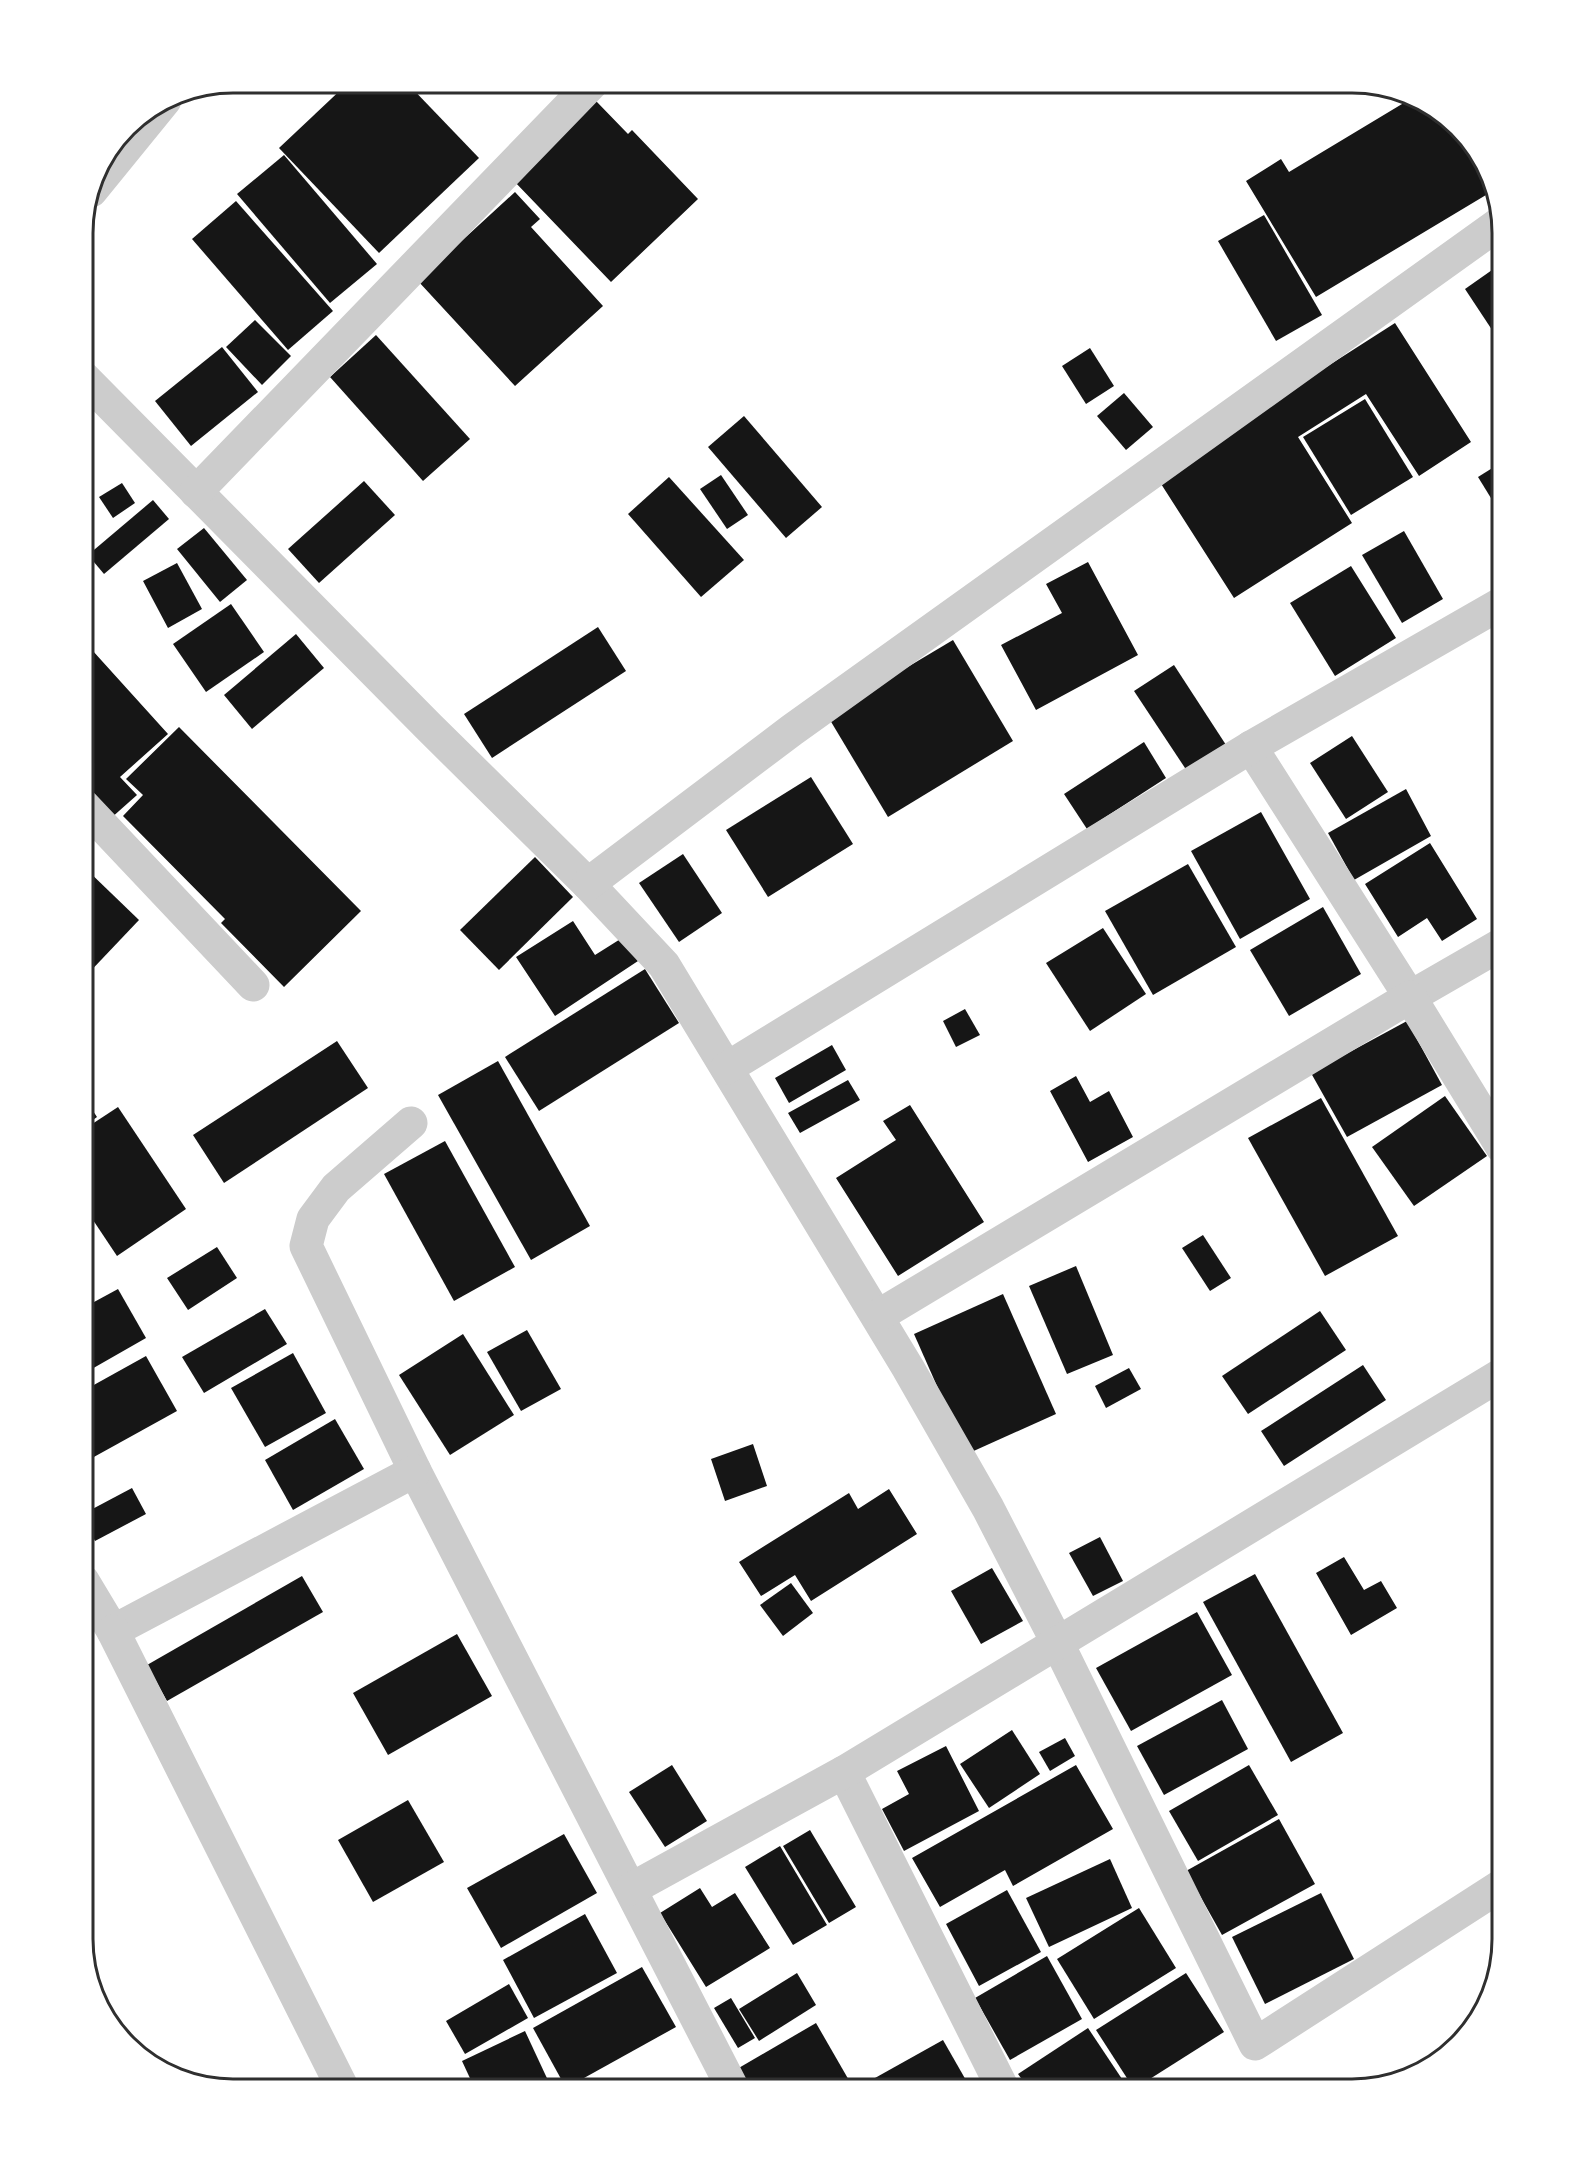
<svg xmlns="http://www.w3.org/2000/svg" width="1585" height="2172" viewBox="0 0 1585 2172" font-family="Jost,sans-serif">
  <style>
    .building { fill: #161616 }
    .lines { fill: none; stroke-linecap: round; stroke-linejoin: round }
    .minor { stroke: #ccc; stroke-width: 33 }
    .rim { fill: none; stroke: #2f2f2f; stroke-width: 3 }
  </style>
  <rect width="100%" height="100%" fill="#fff"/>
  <!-- building -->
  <g class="building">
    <polygon points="348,83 407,83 479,158 379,253 279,148"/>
    <polygon points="1412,98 1428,103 1451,127 1491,192 1316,297 1246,181 1281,159 1289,172"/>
    <polygon points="596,101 628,134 632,130 698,199 611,282 513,180"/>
    <polygon points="284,155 377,264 330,303 237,194"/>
    <polygon points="515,192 540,219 531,227 603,306 515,386 418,281"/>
    <polygon points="236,201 333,311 288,350 192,239"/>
    <polygon points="1264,215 1322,315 1276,341 1218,241"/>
    <polygon points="1502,263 1502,345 1465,289"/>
    <polygon points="255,320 291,356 262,385 226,347"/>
    <polygon points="1395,323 1471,442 1419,476 1366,394 1298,437 1352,523 1234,598 1156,476"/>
    <polygon points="376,335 470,439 423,481 330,377"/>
    <polygon points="222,347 258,392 191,446 155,401"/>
    <polygon points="1090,348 1114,386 1086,404 1062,366"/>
    <polygon points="1124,393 1153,427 1126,450 1097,416"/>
    <polygon points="1365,399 1413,477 1351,515 1303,437"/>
    <polygon points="744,416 822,507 786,538 708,447"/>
    <polygon points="1502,462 1502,516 1478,477"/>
    <polygon points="721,475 748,515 727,529 700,489"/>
    <polygon points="669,477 744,560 701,597 628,514"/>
    <polygon points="364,481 395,515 319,583 288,549"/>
    <polygon points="122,483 135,503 113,518 99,497"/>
    <polygon points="153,500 169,519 104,574 88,555"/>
    <polygon points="204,528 247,580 220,602 177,549"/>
    <polygon points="1404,531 1443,599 1402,623 1362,555"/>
    <polygon points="1088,562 1138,655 1036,710 1001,645 1062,613 1046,584"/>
    <polygon points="177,563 202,609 168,628 143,581"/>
    <polygon points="1351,566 1396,638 1335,676 1290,603"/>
    <polygon points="231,604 264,652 206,692 173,644"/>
    <polygon points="598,627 626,671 492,758 464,714"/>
    <polygon points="296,634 324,668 252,729 224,695"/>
    <polygon points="83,640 168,734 120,777 137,795 110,819 83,789"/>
    <polygon points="953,640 1013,741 888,817 827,715"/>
    <polygon points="1502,641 1502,658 1495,645"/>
    <polygon points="1174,665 1228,748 1189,774 1134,691"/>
    <polygon points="179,727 361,911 284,987 221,923 225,919 123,816 143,795 126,779"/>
    <polygon points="1352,736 1388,792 1346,819 1310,763"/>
    <polygon points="1144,742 1166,778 1087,829 1064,794"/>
    <polygon points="811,777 853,844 768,897 726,830"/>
    <polygon points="1406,789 1431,836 1354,880 1328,833"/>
    <polygon points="1261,812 1310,899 1240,939 1191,851"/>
    <polygon points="1430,843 1477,919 1442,941 1427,918 1398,937 1365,884"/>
    <polygon points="683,854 722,913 679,942 639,883"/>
    <polygon points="535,857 573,897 499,970 460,930"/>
    <polygon points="1188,864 1236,947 1153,995 1105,911"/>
    <polygon points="83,866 139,920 83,979"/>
    <polygon points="1323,907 1361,974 1289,1016 1250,950"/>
    <polygon points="573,921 595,955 622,938 638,961 555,1016 516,957"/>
    <polygon points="1103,928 1146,994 1090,1031 1046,963"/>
    <polygon points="645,969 679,1023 539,1111 505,1057"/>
    <polygon points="965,1009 980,1035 956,1047 943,1021"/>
    <polygon points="1407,1021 1442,1085 1347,1137 1311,1073"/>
    <polygon points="337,1041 368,1088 224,1183 193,1135"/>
    <polygon points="832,1045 846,1070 789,1103 775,1078"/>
    <polygon points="498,1061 590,1226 531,1260 438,1095"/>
    <polygon points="1076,1076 1090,1102 1109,1091 1133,1137 1088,1162 1050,1091"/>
    <polygon points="848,1080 860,1100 800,1133 788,1113"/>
    <polygon points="83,1096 97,1117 83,1127"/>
    <polygon points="1445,1096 1487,1156 1414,1206 1372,1147"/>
    <polygon points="1321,1098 1398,1236 1325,1276 1248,1138"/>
    <polygon points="910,1105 984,1222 898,1276 836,1178 896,1140 883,1121"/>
    <polygon points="118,1107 186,1209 117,1256 83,1205 83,1130"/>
    <polygon points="445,1141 515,1267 454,1301 384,1174"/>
    <polygon points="1203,1235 1231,1278 1210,1291 1182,1248"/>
    <polygon points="217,1247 237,1278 188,1310 167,1278"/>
    <polygon points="1076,1266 1113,1355 1067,1374 1029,1286"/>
    <polygon points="118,1289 146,1338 83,1374 83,1308"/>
    <polygon points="1003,1294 1056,1414 967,1454 914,1334"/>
    <polygon points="265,1309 287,1344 204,1393 182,1357"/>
    <polygon points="1320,1311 1346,1350 1248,1414 1222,1376"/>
    <polygon points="527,1330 561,1389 521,1411 487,1352"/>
    <polygon points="463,1334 514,1415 450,1455 399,1375"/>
    <polygon points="293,1353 326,1413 265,1447 231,1388"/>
    <polygon points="146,1356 177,1411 83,1463 83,1391"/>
    <polygon points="1363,1365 1386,1400 1284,1466 1261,1431"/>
    <polygon points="1129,1368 1141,1389 1106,1408 1095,1386"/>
    <polygon points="335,1419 364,1469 293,1510 265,1460"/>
    <polygon points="753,1444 767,1486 725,1501 711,1459"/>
    <polygon points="132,1488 146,1514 95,1541 83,1518 83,1514"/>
    <polygon points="889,1489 917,1534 811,1601 795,1575 761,1596 739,1562 849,1493 858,1509"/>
    <polygon points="1100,1537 1123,1581 1093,1596 1069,1553"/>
    <polygon points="1344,1557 1364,1590 1381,1581 1397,1608 1351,1635 1316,1573"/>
    <polygon points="992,1568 1023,1621 981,1644 951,1591"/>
    <polygon points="1255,1574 1343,1733 1291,1762 1203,1602"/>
    <polygon points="302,1576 323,1612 167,1701 147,1665"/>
    <polygon points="791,1583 813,1613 783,1636 760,1605"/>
    <polygon points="1197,1612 1232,1675 1131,1731 1096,1668"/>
    <polygon points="457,1634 492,1696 388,1755 353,1693"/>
    <polygon points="1222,1700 1248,1749 1164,1795 1137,1746"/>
    <polygon points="1012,1730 1040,1774 989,1808 960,1764"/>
    <polygon points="1065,1738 1075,1756 1050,1771 1039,1752"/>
    <polygon points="946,1746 979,1811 904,1851 882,1809 909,1794 897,1771"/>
    <polygon points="672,1765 707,1821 665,1847 629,1792"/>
    <polygon points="1076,1765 1113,1829 1013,1886 1005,1870 940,1907 912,1858"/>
    <polygon points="1249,1765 1278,1815 1198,1861 1169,1811"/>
    <polygon points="408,1800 444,1862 373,1902 338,1840"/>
    <polygon points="1279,1819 1315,1884 1222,1935 1186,1871"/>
    <polygon points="810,1830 856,1907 829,1923 783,1846"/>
    <polygon points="564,1834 597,1893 501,1948 467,1888"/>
    <polygon points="780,1846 827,1925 793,1945 745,1867"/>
    <polygon points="1110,1859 1132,1908 1049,1947 1026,1898"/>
    <polygon points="700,1888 712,1907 735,1893 770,1948 706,1987 660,1913"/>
    <polygon points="1007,1890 1041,1952 979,1986 946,1924"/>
    <polygon points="1321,1893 1354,1959 1265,2004 1232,1937"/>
    <polygon points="1139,1908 1176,1968 1094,2019 1057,1959"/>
    <polygon points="585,1914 617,1973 534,2018 503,1960"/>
    <polygon points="1047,1956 1082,2019 1010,2060 975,1998"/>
    <polygon points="642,1967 676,2027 566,2088 533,2028"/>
    <polygon points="797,1973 816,2005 759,2041 739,2009"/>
    <polygon points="1186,1973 1224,2032 1134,2089 1096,2030"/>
    <polygon points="509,1984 528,2018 465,2054 446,2021"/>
    <polygon points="731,1998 755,2038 738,2048 714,2008"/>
    <polygon points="816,2023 854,2089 749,2089 737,2069"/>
    <polygon points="1088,2028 1122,2079 1106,2089 1029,2089 1018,2074"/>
    <polygon points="525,2031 552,2089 475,2089 462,2061"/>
    <polygon points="943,2040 971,2089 870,2089 866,2083"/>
  </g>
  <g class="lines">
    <!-- minor -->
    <g class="minor">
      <polyline points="91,191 165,100"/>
      <polyline points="83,377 429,727 588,884 664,965 908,1368 988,1508 1058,1644 1255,2044 1502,1885"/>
      <polyline points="196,492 592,83"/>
      <polyline points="1251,747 1410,997 1502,944"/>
      <polyline points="83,805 253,985"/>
      <polyline points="588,884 792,730 1500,223"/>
      <polyline points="727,1068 1251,747 1502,603"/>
      <polyline points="411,1123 336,1188 313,1219 306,1246 415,1471 733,2089"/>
      <polyline points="878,1316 1410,997 1502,1147"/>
      <polyline points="83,1581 113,1631 415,1471"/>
      <polyline points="113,1631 343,2089"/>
      <polyline points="844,1772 1003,2089"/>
      <polyline points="631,1889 844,1772 1502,1374"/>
    </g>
  </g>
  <!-- crop -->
  <path d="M0 0H1585V2172H0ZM233 93H1352A140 140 0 0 1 1492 233V1939A140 140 0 0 1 1352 2079H233A140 140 0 0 1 93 1939V233A140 140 0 0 1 233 93Z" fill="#fff" fill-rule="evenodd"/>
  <path class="rim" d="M233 93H1352A140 140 0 0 1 1492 233V1939A140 140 0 0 1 1352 2079H233A140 140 0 0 1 93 1939V233A140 140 0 0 1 233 93Z"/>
</svg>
